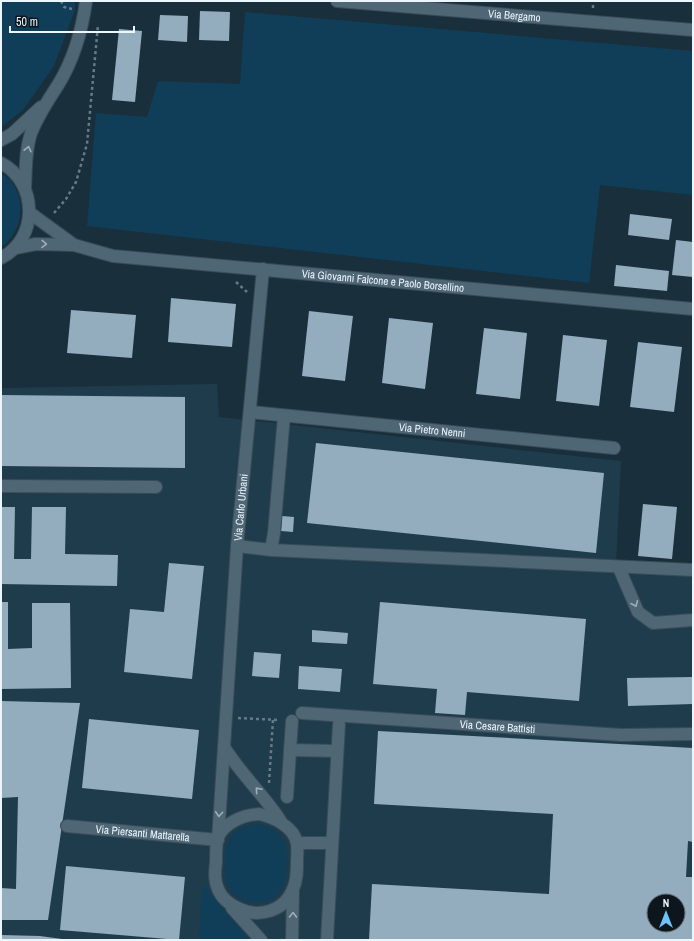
<svg xmlns="http://www.w3.org/2000/svg" width="694" height="941" viewBox="0 0 694 941" font-family="'Archivo Narrow',sans-serif">
  <style>
    .built { fill: #1f3c4d; fill-rule: evenodd }
    .green { fill: #103e58 }
    .building { fill: #94adbe; fill-rule: evenodd }
    .lines { fill: none; stroke-linecap: round; stroke-linejoin: round }
    .minor-casing { stroke: #3a4c58; stroke-width: 14 }
    .path { stroke: #687a85; stroke-width: 2.5; stroke-dasharray: 3 3; stroke-linecap: butt }
    .minor { stroke: #4f6675; stroke-width: 12 }
    .oneway { stroke: #9eaeba }
    .labels { text-anchor: middle; stroke-width: 4; stroke-linejoin: round; paint-order: stroke }
    .street-label { font-size: 11px; fill: #ecf6fe; stroke: #0c161c }
  </style>
  <rect width="100%" height="100%" fill="#192f3c"/>
  <!-- built -->
  <path class="built" d="M 217,384 L 219,417 L 621,461 L 616,565 L 693,577 L 693,940 L 1,940 L 1,388 ZM 654,901 L 678,901 L 678,925 L 654,925 Z"/>
  <!-- green -->
  <g class="green">
    <polygon points="1,1 75,1 75,10 54,66 23,110 1,127"/>
    <polygon points="245,12 693,51 693,195 600,185 589,283 87,226 96,113 147,117 158,81 240,84"/>
    <path d="M 1,173 C 28,188 26,231 1,247 Z"/>
    <path d="M 258,824 C 289,830 291,854 285,881 C 279,905 251,909 233,894 C 221,883 223,846 233,834 C 239,827 250,825 258,824 Z"/>
    <polygon points="202,884 250,940 199,940"/>
  </g>
  <!-- building -->
  <g class="building">
    <polygon points="200,11 230,12 229,41 199,40"/>
    <polygon points="160,15 188,16 187,42 158,40"/>
    <polygon points="119,29 142,31 135,102 112,100"/>
    <polygon points="630,214 672,219 669,240 628,235"/>
    <polygon points="676,240 693,242 693,277 672,275"/>
    <polygon points="616,265 669,271 667,291 614,286"/>
    <polygon points="171,298 236,304 232,347 168,342"/>
    <polygon points="71,310 136,315 132,358 67,353"/>
    <polygon points="309,311 353,316 345,381 302,376"/>
    <polygon points="389,318 433,323 425,389 382,383"/>
    <polygon points="484,328 527,333 520,399 476,394"/>
    <polygon points="563,335 607,340 599,406 556,401"/>
    <polygon points="638,342 682,347 674,412 630,407"/>
    <polygon points="1,395 185,397 185,468 1,466"/>
    <polygon points="316,443 604,473 596,553 307,523"/>
    <polygon points="643,504 677,507 672,559 638,556"/>
    <polygon points="1,507 15,507 14,559 31,559 32,507 66,507 65,554 118,555 117,586 1,584"/>
    <polygon points="282,516 294,517 293,532 281,531"/>
    <polygon points="169,563 204,566 192,679 124,672 130,609 164,612"/>
    <polygon points="1,602 8,602 8,649 32,648 32,603 70,603 71,688 1,689"/>
    <polygon points="380,602 586,619 579,701 467,692 465,715 435,713 437,689 373,684"/>
    <polygon points="312,630 348,633 347,644 312,642"/>
    <polygon points="254,652 281,654 279,678 252,676"/>
    <polygon points="299,666 342,669 340,692 298,689"/>
    <polygon points="693,677 693,704 628,706 627,678"/>
    <polygon points="1,701 80,703 48,920 1,920 1,888 16,889 18,797 1,798"/>
    <polygon points="89,719 199,730 192,799 82,788"/>
    <path d="M 378,731 L 693,748 L 693,842 L 688,841 L 686,877 L 693,877 L 693,940 L 369,940 L 372,884 L 549,894 L 553,814 L 374,804 ZM 654,901 L 678,901 L 678,925 L 654,925 Z"/>
    <polygon points="66,866 185,877 179,940 60,930"/>
    <polygon points="1,935 40,936 62,939 1,940"/>
  </g>
  <g class="lines">
    <defs>
      <g id="minor">
        <path id="s1" d="M 337,1 L 693,30"/>
        <polyline points="1,140 12,134 41,107"/>
        <path d="M 1,163 C 38,182 39,239 1,258"/>
        <path d="M 25,188 C 26,170 25,151 31,133 C 38,116 48,100 58,85 C 74,59 82,31 86,1"/>
        <path id="s2" d="M 30,213 L 74,245 L 113,256 L 693,309"/>
        <polyline points="15,248 36,244 74,245"/>
        <path id="s3" d="M 250,412 L 614,448"/>
        <polyline points="1,486 156,487"/>
        <polyline points="237,546 271,550 274,533 284,416"/>
        <polyline points="271,550 693,570"/>
        <polyline points="619,568 638,612 653,623 693,620"/>
        <path id="s4" d="M 302,713 L 621,735 L 693,734"/>
        <path d="M 224,747 C 240,773 263,794 280,820"/>
        <polyline points="290,750 337,751"/>
        <polyline points="287,797 292,721"/>
        <path d="M 259,814 C 273,817 295,827 297,844 C 298,850 297,856 297,862 C 297,871 297,881 293,889 C 285,911 259,918 240,909 C 230,905 222,899 218,889 C 214,880 215,871 216,862 C 216,855 216,847 217,840 C 222,823 243,815 259,814 Z"/>
        <path id="s5" d="M 67,826 L 218,840 L 237,546 L 263,269"/>
        <polyline points="297,843 332,843"/>
        <polyline points="232,908 261,940"/>
        <polyline points="292,940 293,890"/>
        <polyline points="327,940 339,724"/>
      </g>
    </defs>
    <!-- minor casing -->
    <use href="#minor" class="minor-casing"/>
    <!-- path -->
    <g class="path">
      <polyline points="61,1 64,7 72,9"/>
      <polyline points="593,8 593,1"/>
      <polyline points="54,213 66,199 76,182 87,144 98,25"/>
      <polyline points="236,282 247,292"/>
      <polyline points="238,718 279,720"/>
      <polyline points="269,783 273,720"/>
    </g>
    <!-- minor -->
    <use href="#minor" class="minor"/>
  </g>
  <!-- one-way arrows -->
  <defs><path id="oneway-chevron" d="M-2-3.5L2.5 0L-2 3.5" fill="none" stroke-width="1.6" stroke-linecap="round" stroke-linejoin="round"/></defs>
  <g class="oneway">
    <use href="#oneway-chevron" transform="translate(28 149) rotate(-77)"/>
    <use href="#oneway-chevron" transform="translate(44 244) rotate(2)"/>
    <use href="#oneway-chevron" transform="translate(635 604) rotate(67)"/>
    <use href="#oneway-chevron" transform="translate(258 790) rotate(-131)"/>
    <use href="#oneway-chevron" transform="translate(219 814) rotate(94)"/>
    <use href="#oneway-chevron" transform="translate(293 915) rotate(-89)"/>
  </g>
  <g class="labels">
    <!-- street labels -->
    <g class="street-label">
      <text dy="4" stroke="none"><textPath href="#s1" startOffset="178">Via Bergamo</textPath></text>
      <text dy="4" stroke="none"><textPath href="#s2" startOffset="366">Via Giovanni Falcone e Paolo Borsellino</textPath></text>
      <text dy="4" stroke="none"><textPath href="#s3" startOffset="183">Via Pietro Nenni</textPath></text>
      <text dy="4" stroke="none"><textPath href="#s5" startOffset="485">Via Carlo Urbani</textPath></text>
      <text dy="4" stroke="none"><textPath href="#s4" startOffset="196">Via Cesare Battisti</textPath></text>
      <text dy="4" stroke="none"><textPath href="#s5" startOffset="76">Via Piersanti Mattarella</textPath></text>
    </g>
  </g>
  <!-- border -->
  <rect width="694" height="941" fill="none" stroke="#ecf6fe" stroke-width="4"/>
  <!-- north arrow -->
  <g transform="translate(666 913)"><circle r="19" fill="#0c161c" stroke="#667076"/>
  <path d="M0-3L7 15L0 10L-7 15Z" fill="#6fc2f4"/>
  <text y="-6" font-size="11" font-weight="bold" text-anchor="middle" fill="#ecf6fe">N</text>
  </g>
  <!-- scale -->
  <path d="M10 26v6h124v-6" fill="none" stroke="#ecf6fe" stroke-width="2"/>
  <text x="16" y="26" font-size="12" fill="#ecf6fe" stroke="#0c161c" stroke-width="3" paint-order="stroke">50 m</text>
</svg>
